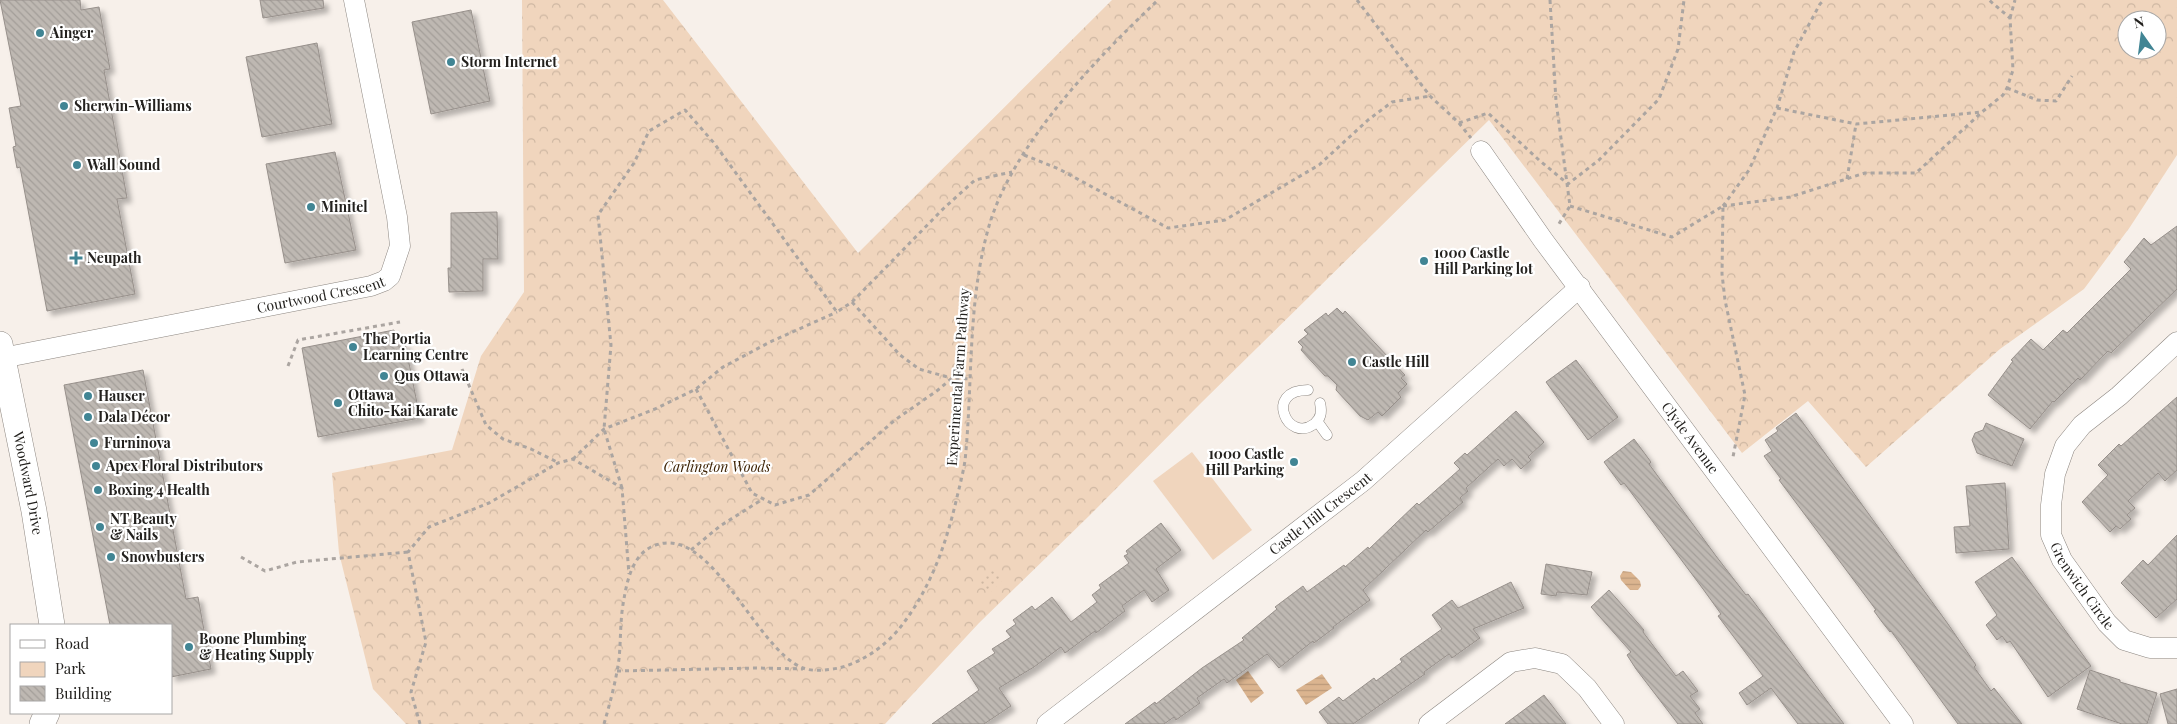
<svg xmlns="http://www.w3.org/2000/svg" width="2177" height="724" viewBox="0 0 2177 724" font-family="'Playfair Display',serif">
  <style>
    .green { fill: #f0d5bd }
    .forest { fill: url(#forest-crowns); fill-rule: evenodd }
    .park { fill: url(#park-dots) }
    .water { fill: url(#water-rules) }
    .building { fill: url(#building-back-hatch); stroke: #97908b; filter: url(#shadow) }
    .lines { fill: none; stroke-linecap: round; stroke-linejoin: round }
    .service-casing { stroke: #8c8680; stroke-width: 11 }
    .minor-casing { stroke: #8c8680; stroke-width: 21 }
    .tertiary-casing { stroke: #8c8680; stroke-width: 26 }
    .path { stroke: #aba5a1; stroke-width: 3; stroke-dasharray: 4 4; stroke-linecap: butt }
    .service { stroke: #fff; stroke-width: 10 }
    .minor { stroke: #fff; stroke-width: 20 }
    .tertiary { stroke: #fff; stroke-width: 25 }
    .poi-dot { fill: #418594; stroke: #fff; stroke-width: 2 }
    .labels { text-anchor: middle; stroke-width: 4.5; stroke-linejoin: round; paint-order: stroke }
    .poi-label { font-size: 14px; font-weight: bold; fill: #23211e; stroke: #fff; text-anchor: start }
    .street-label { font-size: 14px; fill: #23211e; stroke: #fff }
    .park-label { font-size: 14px; font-style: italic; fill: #3d2305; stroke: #fff }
  </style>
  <defs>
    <pattern id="forest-crowns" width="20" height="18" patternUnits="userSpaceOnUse" patternTransform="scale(1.25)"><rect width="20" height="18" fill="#f0d5bd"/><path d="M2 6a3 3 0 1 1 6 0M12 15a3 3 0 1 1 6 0" fill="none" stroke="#ceb7a2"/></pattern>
    <pattern id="park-dots" width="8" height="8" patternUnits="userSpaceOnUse" patternTransform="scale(1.25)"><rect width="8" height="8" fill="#f0d5bd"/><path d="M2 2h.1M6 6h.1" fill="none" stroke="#ceb7a2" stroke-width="1.8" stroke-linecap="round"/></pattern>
    <pattern id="water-rules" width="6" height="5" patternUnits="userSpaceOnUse" patternTransform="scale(1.25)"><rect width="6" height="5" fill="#dbb48f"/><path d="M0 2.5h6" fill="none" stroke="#bc9a7b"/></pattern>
    <pattern id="building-back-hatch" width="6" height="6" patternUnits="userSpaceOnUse" patternTransform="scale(1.25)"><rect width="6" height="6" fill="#beb8b2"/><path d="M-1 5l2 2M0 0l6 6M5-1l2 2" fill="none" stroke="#a39e99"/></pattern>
    <filter id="shadow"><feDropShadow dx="4.5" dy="4.5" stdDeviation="2.5" flood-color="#0004"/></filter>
  </defs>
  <rect width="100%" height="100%" fill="#f7f0ea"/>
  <!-- green -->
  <polygon class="green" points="1192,452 1252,530 1213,560 1153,481"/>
  <!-- forest -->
  <path class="forest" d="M 522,0 L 663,0 L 858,253 L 1112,0 L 2177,0 L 2177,155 L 2130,227 L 2084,289 L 2000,349 L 1866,467 L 1808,401 L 1742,453 L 1489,120 L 1202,402 L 1090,515 L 979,623 L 885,724 L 406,724 L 373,689 L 339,553 L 332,473 L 452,450 L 481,356 L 524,292 ZM 2127,20 L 2157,20 L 2157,50 L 2127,50 Z"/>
  <!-- park -->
  <polygon class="park" points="992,570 1003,580 990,593 979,583"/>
  <!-- water -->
  <g class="water">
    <polygon points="1623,571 1631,572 1640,581 1641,586 1638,590 1630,590 1621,580 1620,576"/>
    <polygon points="1248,671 1264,693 1251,703 1236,680"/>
    <polygon points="1322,674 1332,688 1306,705 1296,690"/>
  </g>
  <!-- building -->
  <g class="building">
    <polygon points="0,0 80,0 81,10 99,7 110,69 104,70 127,198 117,199 135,294 47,311 20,167 17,168 13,147 16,146 9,108 21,106"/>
    <polygon points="260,0 323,0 324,8 263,18"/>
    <polygon points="471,10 490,101 431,114 412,22"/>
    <polygon points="317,43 332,124 262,137 246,57"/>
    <polygon points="335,152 356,250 285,263 266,164"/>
    <polygon points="497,212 498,259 483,259 483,291 449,292 448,268 451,268 451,213"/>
    <polygon points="2177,226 2177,289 2111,353 2108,351 2080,380 2078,378 2054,402 2053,401 2030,429 1988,395 2013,361 2011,360 2031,339 2043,350 2063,330 2067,333 2131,269 2124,262 2144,238 2151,245"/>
    <polygon points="1337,308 1343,314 1345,311 1405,375 1401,378 1407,384 1398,393 1401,397 1382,416 1378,412 1368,420 1360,416 1336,390 1337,385 1328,376 1325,376 1301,350 1303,347 1298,342 1308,334 1304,330 1326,313 1328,316"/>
    <polygon points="394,330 398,345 405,343 420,418 318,437 302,348"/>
    <polygon points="1576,360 1618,417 1588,440 1546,382"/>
    <polygon points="143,370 186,599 198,597 211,669 171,677 171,625 110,625 64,385"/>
    <polygon points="2177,397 2177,470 2165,481 2158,473 2128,501 2135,508 2127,515 2131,519 2120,529 2116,526 2110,532 2082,502 2108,475 2098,465 2119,444 2121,446"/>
    <polygon points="1516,411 1544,442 1528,457 1531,460 1521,469 1512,459 1504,466 1498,459 1466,488 1468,491 1460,498 1463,502 1428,532 1426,530 1363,590 1370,600 1333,627 1334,628 1314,643 1313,641 1279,668 1267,654 1227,683 1224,679 1197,698 1200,703 1176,720 1174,717 1164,724 1125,724 1155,702 1156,704 1202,668 1244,640 1242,638 1277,609 1275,607 1303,586 1307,592 1344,565 1345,567 1368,547 1369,549 1417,503 1419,505 1460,469 1454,463 1465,453 1467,455"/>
    <polygon points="1796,413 1948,624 1976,665 1974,667 1991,691 1994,688 2022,724 1958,724 1891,631 1890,632 1882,622 1874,611 1876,610 1779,480 1781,479 1764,456 1772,451 1765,440 1778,431 1776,428"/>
    <polygon points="1986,423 2024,439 2012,466 1977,453 1972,440 1975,433 1983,430"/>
    <polygon points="1634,439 1651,462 1649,464 1716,556 1746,595 1748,594 1844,724 1798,724 1771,688 1747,705 1739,693 1763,676 1718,616 1721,614 1703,589 1624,483 1621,485 1604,462"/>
    <polygon points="2005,483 2009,549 1956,553 1954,527 1970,526 1966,486"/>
    <polygon points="1161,523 1181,550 1156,569 1169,590 1152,602 1144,590 1122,606 1125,611 1096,633 1095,631 1065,653 1061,647 1034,667 999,688 1011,706 984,724 932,724 979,690 967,671 995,653 992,649 1011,637 1006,631 1016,624 1013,620 1032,606 1035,610 1052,597 1071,622 1097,602 1092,595 1101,588 1099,585 1129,563 1124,556 1128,554 1126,551"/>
    <polygon points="2177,535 2177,599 2156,618 2121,583 2143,560 2148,565"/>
    <polygon points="2012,557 2091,666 2048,697 2010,641 2007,643 2002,636 1997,640 1986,625 1997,615 1975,582"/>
    <polygon points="1546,564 1592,572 1587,595 1557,592 1556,596 1541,594"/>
    <polygon points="1511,582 1524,608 1473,629 1480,638 1452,658 1449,654 1424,672 1425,674 1353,724 1328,724 1319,712 1339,697 1343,701 1374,678 1376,681 1402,662 1400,659 1442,629 1432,615 1452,600 1458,608"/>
    <polygon points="1609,590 1644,630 1643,632 1676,676 1683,671 1698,691 1690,696 1700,709 1695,713 1703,724 1678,724 1636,669 1627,655 1631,652 1591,607"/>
    <polygon points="2090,670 2120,680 2120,682 2157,693 2147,724 2122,724 2077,709"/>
    <polygon points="2177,689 2177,724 2168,724 2160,694"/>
    <polygon points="1544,695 1566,724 1505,724"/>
  </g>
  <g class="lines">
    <defs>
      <g id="service">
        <path d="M 1308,390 C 1263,390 1288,444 1314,424 C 1321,419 1322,411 1320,403"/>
        <polyline points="1317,421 1327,435"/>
      </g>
      <g id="minor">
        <path id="s1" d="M 1481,151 L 1543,240 L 1903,724"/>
        <path id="s2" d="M 2177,342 L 2119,396 L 2082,425 L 2065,446 L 2055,474 L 2051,505 L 2051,535 L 2062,560 L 2107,623 L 2124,640 L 2150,648 L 2177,648"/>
        <path id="s3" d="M 2,358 L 371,286 L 384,281 L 390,276 L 400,246 L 397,217 L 354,0"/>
        <path id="s4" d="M 1047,724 L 1363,481 L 1580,287"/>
        <polyline points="1429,724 1511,662 1535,658 1562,664 1587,688 1614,724"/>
      </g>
      <g id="tertiary">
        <path id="s5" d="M 0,344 L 34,511 L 52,625"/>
        <polyline points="42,724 47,713"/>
      </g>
    </defs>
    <!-- service casing -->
    <use href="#service" class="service-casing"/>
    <!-- minor casing -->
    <use href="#minor" class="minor-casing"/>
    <!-- tertiary casing -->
    <use href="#tertiary" class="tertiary-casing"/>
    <!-- path -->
    <g class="path">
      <polyline points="1357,0 1430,96 1459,123 1471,138"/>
      <polyline points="1550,0 1556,101 1570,206 1557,227"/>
      <polyline points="2010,18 2015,0"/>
      <polyline points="2007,88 2037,100 2056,101 2072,76"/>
      <polyline points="1777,108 1856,124 1982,112"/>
      <polyline points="1459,123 1488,113 1539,160 1568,184 1599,160 1659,99 1678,49 1684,0"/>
      <polyline points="1024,155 1059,169 1168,228 1225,220 1319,165 1368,120 1392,102 1430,96"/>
      <polyline points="1847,179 1856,124"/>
      <polyline points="1570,206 1672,237 1723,206 1722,274 1725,300 1745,395 1733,457"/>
      <polyline points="1723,206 1790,197 1865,173 1916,173 1982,112 2003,95 2007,88 2013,70 2010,18 1989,0"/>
      <polyline points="1723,206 1749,170 1777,108 1794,52 1820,4 1824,0"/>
      <polyline points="852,302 900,355 919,369 951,378"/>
      <polyline points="288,366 298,340 400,322"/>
      <polyline points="462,369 486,425 503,439 531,449 557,462"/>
      <polyline points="696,389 752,493 775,505 809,495 895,420 938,390 952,378 970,379"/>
      <polyline points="573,459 604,429 655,409 696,389 723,367 770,342 837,312"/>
      <polyline points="622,488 604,429 611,345 598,215 634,163 649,131 685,110 714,143 837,312 852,302 943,209 975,180 1012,172"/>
      <polyline points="691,550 720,526 763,499"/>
      <polyline points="241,557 265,571 297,562 408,552"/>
      <polyline points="617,671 756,668 803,669"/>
      <polyline points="420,724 411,692 426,642 408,552 429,527 489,503 558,463 573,459 622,488 629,574"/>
      <path d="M 604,724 C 610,703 616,681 619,659 C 621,639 620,618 624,599 C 627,580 633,556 651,547 C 710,518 755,650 803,668 C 813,672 828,670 839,668 C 862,662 884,647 899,629 C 930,590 946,545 957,497 C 960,485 963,473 965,461 C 973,383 967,303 989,226 C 1013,144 1097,58 1158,0"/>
    </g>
    <!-- service -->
    <use href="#service" class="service"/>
    <!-- minor -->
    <use href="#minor" class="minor"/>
    <!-- tertiary -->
    <use href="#tertiary" class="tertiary"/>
  </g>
  <!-- markers -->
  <g class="poi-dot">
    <circle cx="40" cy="33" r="5"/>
    <circle cx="451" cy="62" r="5"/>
    <circle cx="64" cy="106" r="5"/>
    <circle cx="77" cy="165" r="5"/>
    <circle cx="311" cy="207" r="5"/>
    <path d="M73.5 250.5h5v5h5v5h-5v5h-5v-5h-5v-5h5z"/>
    <circle cx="1424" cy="261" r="5"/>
    <circle cx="353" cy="347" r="5"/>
    <circle cx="1352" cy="362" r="5"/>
    <circle cx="384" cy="376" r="5"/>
    <circle cx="88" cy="396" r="5"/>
    <circle cx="338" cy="403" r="5"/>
    <circle cx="88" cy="417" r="5"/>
    <circle cx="94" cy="443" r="5"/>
    <circle cx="1294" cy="462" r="5"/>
    <circle cx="96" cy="466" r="5"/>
    <circle cx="98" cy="490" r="5"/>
    <circle cx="100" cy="527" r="5"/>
    <circle cx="111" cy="557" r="5"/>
    <circle cx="189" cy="647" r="5"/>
  </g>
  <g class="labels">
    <!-- poi labels -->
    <g class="poi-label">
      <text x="50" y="38">Ainger</text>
      <text x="461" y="67">Storm Internet</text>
      <text x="74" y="111">Sherwin-Williams</text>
      <text x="87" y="170">Wall Sound</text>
      <text x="321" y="212">Minitel</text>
      <text x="1434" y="258">1000 Castle<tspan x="1434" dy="16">Hill Parking lot</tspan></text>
      <text x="87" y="263">Neupath</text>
      <text x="363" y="344">The Portia<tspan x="363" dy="16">Learning Centre</tspan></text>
      <text x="1362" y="367">Castle Hill</text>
      <text x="394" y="381">Qus Ottawa</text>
      <text x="348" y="400">Ottawa<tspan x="348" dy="16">Chito-Kai Karate</tspan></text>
      <text x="98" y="401">Hauser</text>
      <text x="98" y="422">Dala Décor</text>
      <text x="104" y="448">Furninova</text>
      <text x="1284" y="459" text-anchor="end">1000 Castle<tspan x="1284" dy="16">Hill Parking</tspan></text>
      <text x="106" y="471">Apex Floral Distributors</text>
      <text x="108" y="495">Boxing 4 Health</text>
      <text x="110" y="524">NT Beauty<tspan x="110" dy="16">&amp; Nails</tspan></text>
      <text x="121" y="562">Snowbusters</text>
      <text x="199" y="644">Boone Plumbing<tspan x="199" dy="16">&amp; Heating Supply</tspan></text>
    </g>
    <!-- street labels -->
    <g class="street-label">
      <text dy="5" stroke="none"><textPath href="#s3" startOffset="325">Courtwood Crescent</textPath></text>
      <text transform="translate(958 377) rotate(-86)" y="5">Experimental Farm Pathway</text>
      <text dy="5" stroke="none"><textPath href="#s1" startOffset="355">Clyde Avenue</textPath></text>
      <text dy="5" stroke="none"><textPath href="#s5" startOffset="142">Woodward Drive</textPath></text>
      <text dy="5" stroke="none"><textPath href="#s4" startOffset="345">Castle Hill Crescent</textPath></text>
      <text dy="5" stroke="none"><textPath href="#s2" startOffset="304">Grenwich Circle</textPath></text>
    </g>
    <!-- park labels -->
    <g class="park-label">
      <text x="717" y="472">Carlington Woods</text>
    </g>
  </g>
  <!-- legend -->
  <rect x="10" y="624" width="162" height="90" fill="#ffffff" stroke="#a7a6a5"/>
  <rect x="20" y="640" width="25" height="8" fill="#ffffff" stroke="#a7a6a5"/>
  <text x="55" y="649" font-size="15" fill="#23211e">Road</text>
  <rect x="20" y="662" width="25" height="15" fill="#f0d5bd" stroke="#a7a6a5"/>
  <text x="55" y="674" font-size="15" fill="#23211e">Park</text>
  <rect x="20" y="686" width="25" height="15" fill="url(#building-back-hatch)" stroke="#a7a6a5"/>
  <text x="55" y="699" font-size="15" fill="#23211e">Building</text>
  <!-- north arrow -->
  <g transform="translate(2142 35) rotate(346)"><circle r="24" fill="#ffffff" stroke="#a7a6a5"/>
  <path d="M0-4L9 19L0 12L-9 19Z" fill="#418594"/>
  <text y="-8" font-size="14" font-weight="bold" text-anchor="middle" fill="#23211e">N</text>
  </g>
</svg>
